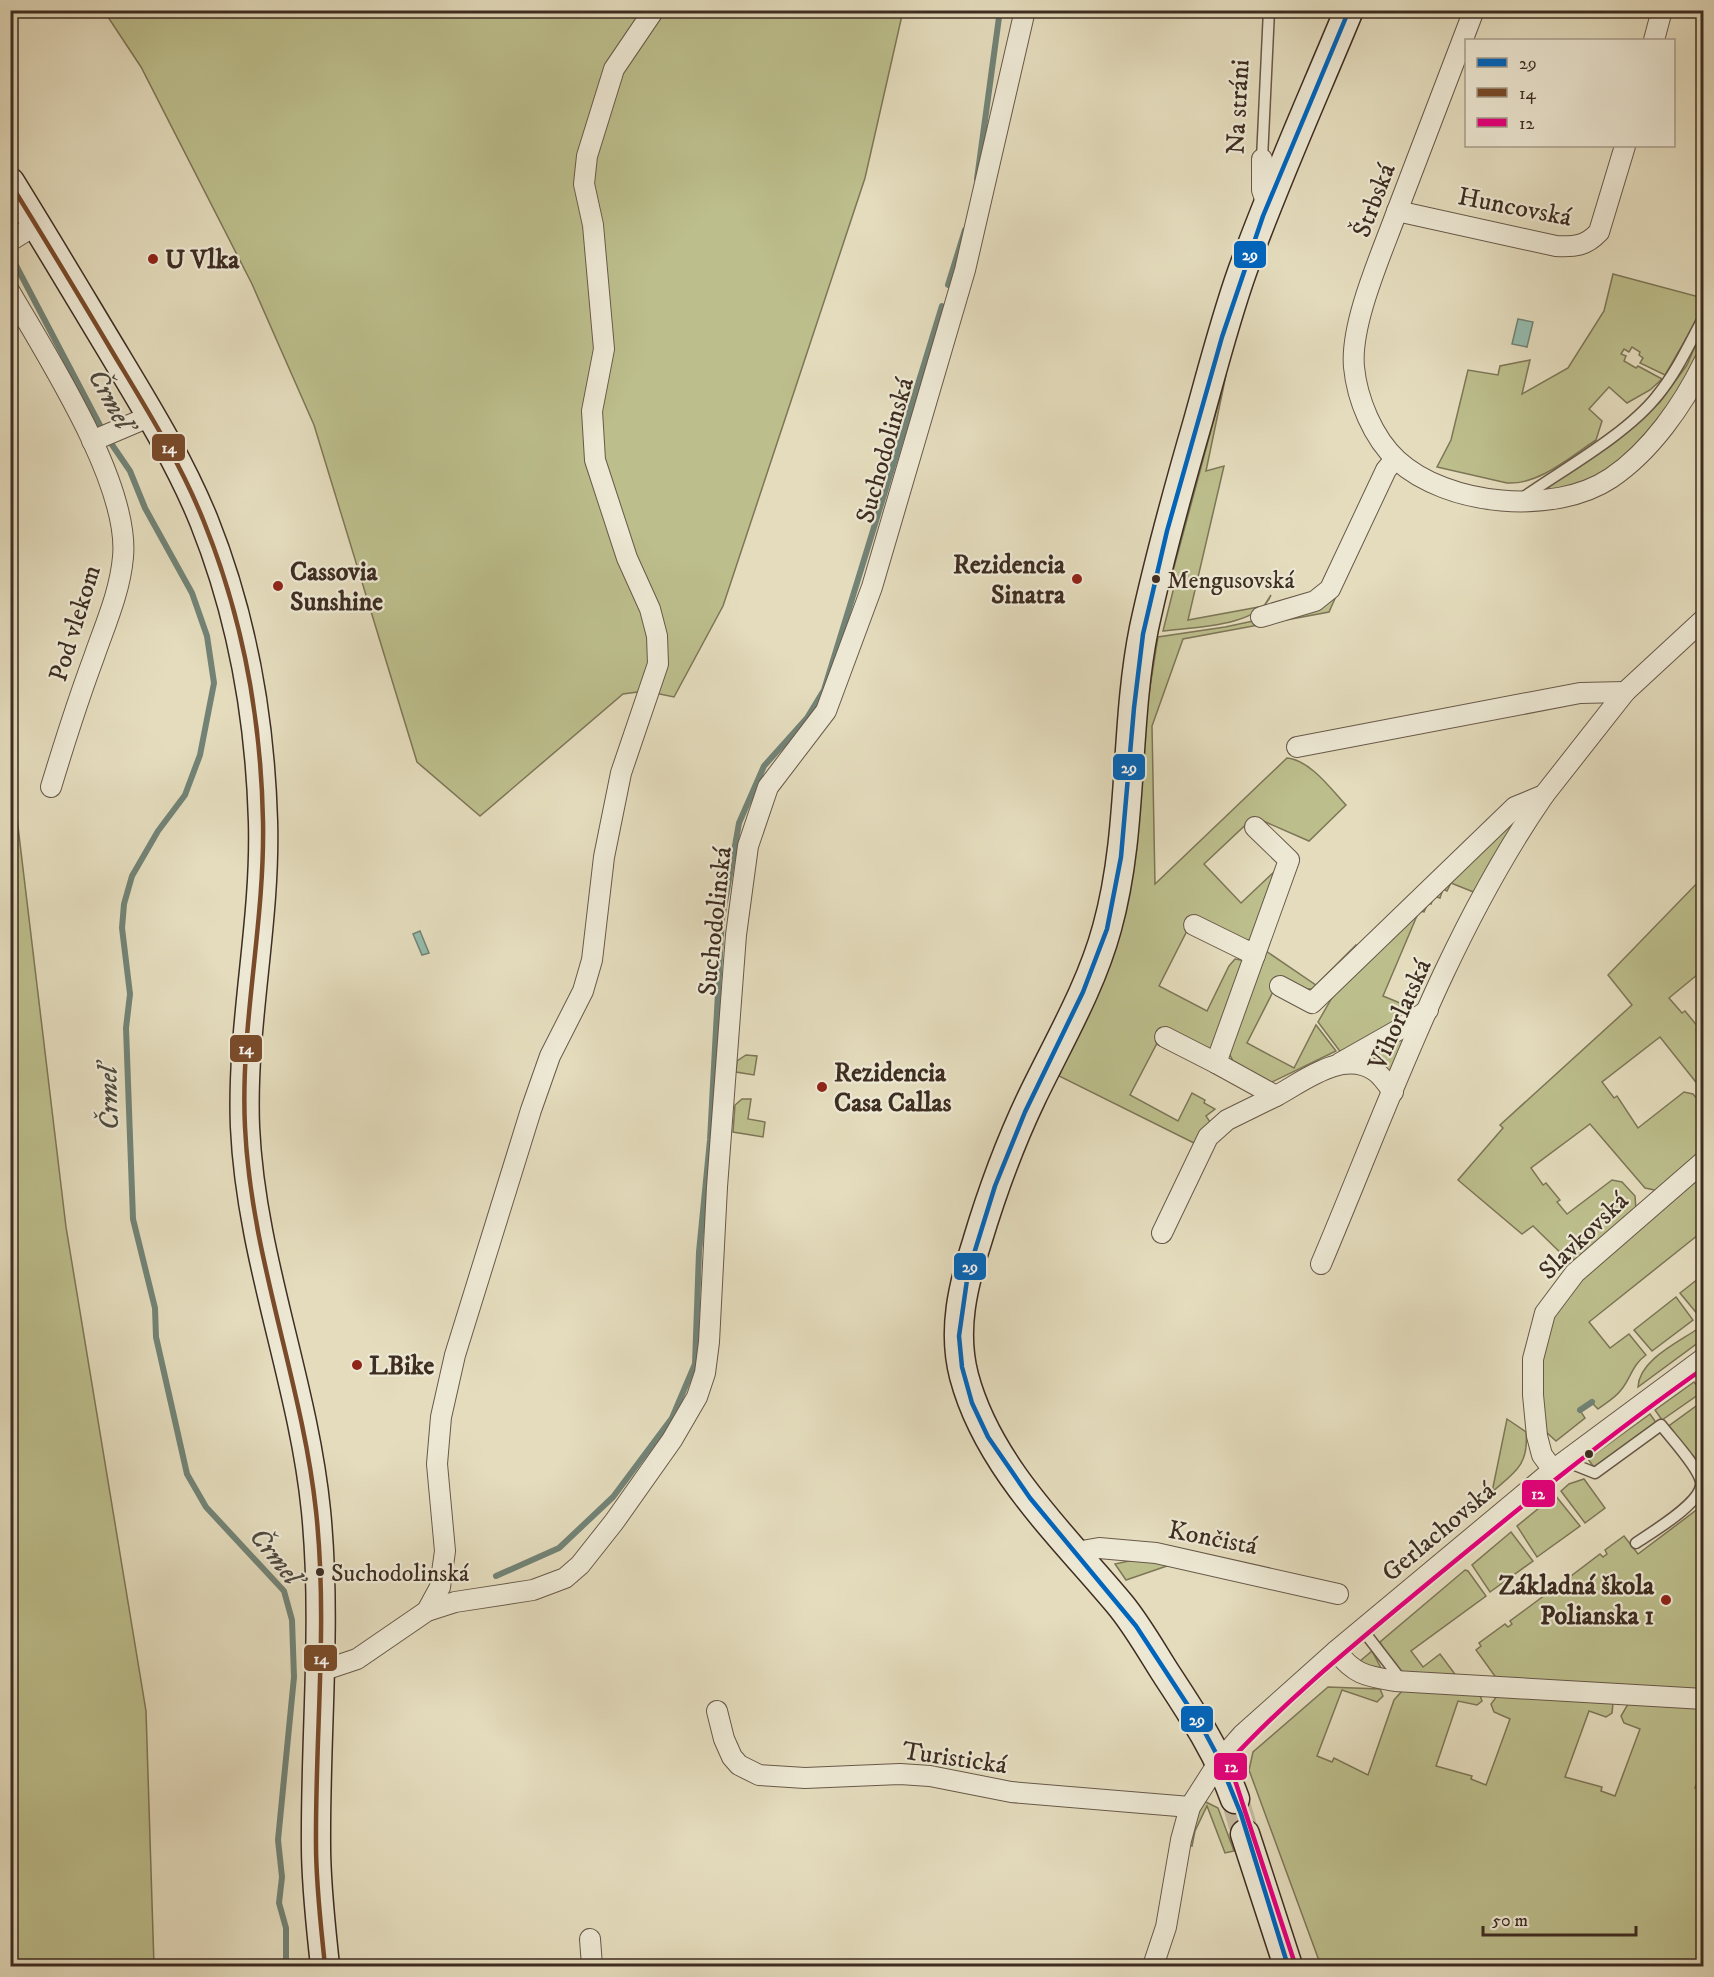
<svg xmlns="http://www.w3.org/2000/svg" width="1714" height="1977" viewBox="0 0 1714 1977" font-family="'IM FELL DW Pica',serif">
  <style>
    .green { fill: #bcbe8c; stroke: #7d7657; stroke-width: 1.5 }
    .water { fill: #95bcae; stroke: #728376; stroke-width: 1.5 }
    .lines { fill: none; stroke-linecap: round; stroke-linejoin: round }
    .stream { stroke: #728376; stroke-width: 6 }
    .secondary-tunnel { stroke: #c3b99e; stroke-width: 28; stroke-dasharray: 28 14; stroke-linecap: butt }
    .lane-casing { stroke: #685949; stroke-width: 13 }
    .street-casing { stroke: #685949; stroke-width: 22 }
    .secondary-casing { stroke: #3e2d22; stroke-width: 31 }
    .lane { stroke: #ede8d4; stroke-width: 10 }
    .street { stroke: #ede8d4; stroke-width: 20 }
    .secondary { stroke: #ede8d4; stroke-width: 28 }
    .bus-1-casing { stroke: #ede8d4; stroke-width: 9 }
    .bus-2-casing { stroke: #ede8d4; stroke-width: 9 }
    .bus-3-casing { stroke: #ede8d4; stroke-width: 9 }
    .bus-1 { stroke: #0065bd; stroke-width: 4.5 }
    .bus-2 { stroke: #7a4b2a; stroke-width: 4.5 }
    .bus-3 { stroke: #e5007d; stroke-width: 4.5 }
    .poi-dot { fill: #8f2418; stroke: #ede8d4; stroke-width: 2 }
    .bus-dot { fill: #3e2d22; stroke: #ede8d4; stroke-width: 2 }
    .labels { text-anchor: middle; stroke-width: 4.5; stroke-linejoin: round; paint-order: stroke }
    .bus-label { font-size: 24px; fill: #3e2d22; stroke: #ede8d4; text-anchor: start }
    .street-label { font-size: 26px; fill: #3e2d22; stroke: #ede8d4 }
    .poi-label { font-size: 26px; font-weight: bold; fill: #3e2d22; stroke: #ede8d4; text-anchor: start }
    .water-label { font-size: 27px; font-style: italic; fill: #4f4a3e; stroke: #ede8d4 }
    .line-badge { stroke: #ede8d4; stroke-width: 2 }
    .badge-label { font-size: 16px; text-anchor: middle; font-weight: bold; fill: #fff }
  </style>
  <rect width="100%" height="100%" fill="#e4dcbd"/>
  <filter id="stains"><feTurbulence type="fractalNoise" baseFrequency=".00333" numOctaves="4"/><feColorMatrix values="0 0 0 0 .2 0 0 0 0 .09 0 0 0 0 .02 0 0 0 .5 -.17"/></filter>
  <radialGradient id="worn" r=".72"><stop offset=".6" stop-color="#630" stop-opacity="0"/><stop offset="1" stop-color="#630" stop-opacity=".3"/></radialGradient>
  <!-- green -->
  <g class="green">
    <polygon points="104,11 903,11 865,178 723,606 674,697 645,691 623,694 480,816 417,762 314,425 252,284 141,67"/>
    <path d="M 1613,274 L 1703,298 L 1703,309 L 1665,375 L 1640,363 L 1643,358 L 1639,355 L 1640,352 L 1632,347 L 1629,352 L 1624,349 L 1621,354 L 1626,356 L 1624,361 L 1636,368 L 1638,366 L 1662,379 L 1650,390 L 1627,403 L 1609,387 L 1589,409 L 1602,421 L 1596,440 C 1570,457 1539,485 1507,483 L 1437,467 L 1451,440 L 1468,370 L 1498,375 L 1500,366 L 1530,360 L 1522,394 L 1568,368 L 1604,311 Z"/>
    <path d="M 1703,328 C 1703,372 1635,453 1599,476 C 1584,485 1567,488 1550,491 L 1548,486 L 1610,446 L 1660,402 L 1687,365 Z"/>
    <path d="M 1226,375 L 1206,471 L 1224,466 L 1188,620 L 1264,606 L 1271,595 C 1258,627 1194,627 1163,631 L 1175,583 L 1170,582 Z"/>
    <path d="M 1388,479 L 1329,612 L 1183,639 L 1152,726 L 1155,884 L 1287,758 C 1310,760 1331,789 1346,805 L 1309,841 L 1254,817 L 1204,864 L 1241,903 L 1276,870 L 1253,939 L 1243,941 L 1194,917 L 1159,986 L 1207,1011 L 1229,966 L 1235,959 L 1241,960 L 1244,964 L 1213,1048 L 1209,1049 L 1165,1028 L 1130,1095 L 1178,1121 L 1192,1093 L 1205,1100 L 1204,1103 L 1215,1109 L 1206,1116 L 1212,1125 L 1196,1144 L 1059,1076 L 1106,965 L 1158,637 L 1225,627 L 1318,607 Z"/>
    <polygon points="10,760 66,1227 146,1711 154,1966 11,1966"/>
    <path d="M 1515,815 L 1518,817 L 1476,893 L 1451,883 L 1447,891 L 1443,889 L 1440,898 L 1434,896 L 1431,904 L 1428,903 L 1424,912 L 1419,911 L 1383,996 L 1410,1007 C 1393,1031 1368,1041 1342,1054 L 1318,1022 L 1337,989 Z"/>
    <polygon points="1703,877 1703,970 1669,998 1682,1013 1685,1011 1699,1028 1696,1030 1703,1040 1703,1091 1660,1037 1602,1082 1614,1098 1617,1096 1638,1128 1684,1092 1693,1094 1703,1106 1703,1152 1659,1191 1645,1188 1590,1124 1531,1168 1543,1185 1546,1183 1560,1200 1557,1202 1567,1214 1612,1180 1622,1182 1635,1196 1636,1211 1578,1260 1566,1258 1533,1226 1522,1234 1458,1180 1503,1128 1500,1125 1632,1005 1608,975"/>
    <polygon points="1356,945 1360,948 1317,989 1306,989 1281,976 1247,1043 1294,1068 1316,1025 1336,1051 1270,1083 1233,1061 1229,1053 1263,949 1316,985"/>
    <polygon points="1407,1035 1390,1077 1358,1057"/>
    <polygon points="746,1055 757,1056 754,1075 736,1072 737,1061"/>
    <polygon points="742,1099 751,1099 748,1119 765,1122 763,1137 733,1132 735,1105"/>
    <path d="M 1703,1172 L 1703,1231 L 1589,1322 L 1610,1348 L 1629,1334 L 1646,1355 C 1632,1365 1631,1378 1621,1390 C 1615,1398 1606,1403 1598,1409 L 1593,1404 L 1581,1412 L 1585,1418 L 1556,1441 L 1544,1430 L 1540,1417 L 1541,1342 L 1566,1290 Z"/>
    <polygon points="1703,1275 1703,1313 1699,1316 1680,1293"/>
    <polygon points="1676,1297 1693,1320 1652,1351 1634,1330"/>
    <path d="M 1699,1328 L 1703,1333 L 1703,1339 L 1638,1387 C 1639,1360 1679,1342 1699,1328 Z"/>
    <polygon points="1694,1382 1702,1392 1662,1420 1655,1410"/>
    <polygon points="1703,1401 1703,1475 1666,1428"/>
    <polygon points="1650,1414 1657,1424 1598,1466 1593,1466 1588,1459"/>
    <path d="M 1507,1419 L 1526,1432 C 1529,1465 1515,1472 1492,1492 Z"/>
    <polygon points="1584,1479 1605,1508 1585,1523 1561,1491 1569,1484"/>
    <polygon points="1555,1495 1580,1526 1537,1557 1517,1526"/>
    <polygon points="1703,1505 1703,1690 1497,1679 1476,1650 1481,1646 1479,1643 1505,1624 1508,1627 1512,1624 1510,1621 1553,1589 1555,1592 1560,1589 1558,1586 1600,1554 1603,1557 1607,1554 1605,1550 1624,1536 1638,1554"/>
    <polygon points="1511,1532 1533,1561 1490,1592 1472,1565"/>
    <polygon points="1138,1559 1170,1565 1126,1580 1115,1564"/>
    <polygon points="1465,1570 1468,1571 1486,1596 1411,1651 1423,1667 1440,1654 1457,1677 1403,1673 1393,1665 1380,1642"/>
    <polygon points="1372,1651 1381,1668 1378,1673 1353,1667"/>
    <polygon points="1328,1687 1380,1689 1383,1696 1377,1702 1342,1690 1317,1756 1332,1762 1334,1758 1368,1775 1394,1700 1402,1691 1480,1695 1482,1701 1477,1705 1458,1701 1436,1766 1472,1776 1471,1779 1486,1785 1510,1719 1494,1712 1491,1704 1497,1696 1613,1703 1612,1713 1606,1717 1589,1711 1565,1777 1602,1787 1601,1791 1615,1796 1640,1729 1624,1723 1621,1716 1628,1704 1703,1708 1703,1766 1695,1788 1704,1791 1703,1966 1321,1966 1249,1770 1253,1752"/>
    <polygon points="1206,1802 1218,1808 1234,1851 1225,1853 1207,1806 1195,1831 1192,1846 1187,1845 1201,1804"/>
  </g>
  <!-- water -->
  <g class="water">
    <polygon points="1518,319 1533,322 1527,347 1512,344"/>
    <polygon points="420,931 429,953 422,955 413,934"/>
  </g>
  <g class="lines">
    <!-- stream -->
    <g class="stream">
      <polyline points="977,179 1000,10"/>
      <polyline points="10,254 104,433 130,471 145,508 192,593 207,636 214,683 200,755 185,795 158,831 132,876 124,904 122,928 130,994 126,1028 133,1219 155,1308 156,1337 187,1474 206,1507 284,1591 292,1620 294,1677 278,1840 282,1877 279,1903 286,1928 286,1966"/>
      <polyline points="948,285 965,230"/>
      <polyline points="1580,1410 1592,1402"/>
      <polyline points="496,1576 559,1548 613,1497 672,1418 695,1364 699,1252 710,1140 722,919 739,823 764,766 807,718 824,690 942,306"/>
    </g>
    <!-- secondary-tunnel -->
    <polyline class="secondary-tunnel" points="1235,1799 1245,1834"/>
    <defs>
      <g id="lane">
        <polyline points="1262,159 1269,10"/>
        <path d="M 1521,499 C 1562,470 1626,435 1657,396 C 1677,372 1689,344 1704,317"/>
        <path d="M 1565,1461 L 1595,1473 L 1661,1425 C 1671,1438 1699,1468 1701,1482 C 1704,1502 1652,1532 1636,1543"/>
        <polyline points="1362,1629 1402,1681"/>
      </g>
      <g id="street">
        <path d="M 1474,10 C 1448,78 1422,146 1396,214 C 1381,255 1350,324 1354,367 C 1357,399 1373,438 1397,460 C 1447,506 1554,516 1611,478 C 1651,451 1683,405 1704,362"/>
        <polyline points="1654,40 1662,10"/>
        <polyline points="1262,159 1262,190 1267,205"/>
        <path d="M 1397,211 L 1556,246 C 1575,247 1586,246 1599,232 L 1625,146"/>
        <polyline points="10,241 36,225"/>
        <path d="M 10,292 C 47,356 130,484 123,557 C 120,592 105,625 94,657 C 78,700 64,744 51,787"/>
        <polyline points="92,441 151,416"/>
        <polyline points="1261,617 1315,601 1330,589 1386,470 1395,459"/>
        <polyline points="1297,747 1580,693 1625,692"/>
        <path d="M 1255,827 L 1289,860 L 1216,1063 L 1276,1096 C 1304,1081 1343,1049 1375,1071 C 1382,1076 1388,1085 1393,1092"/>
        <polyline points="1194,925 1255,955"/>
        <polyline points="1280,986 1312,1003 1515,807 1544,795 1625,692 1704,619"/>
        <polyline points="1165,1037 1216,1063"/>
        <polyline points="1340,1063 1400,1029 1428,1010"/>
        <polyline points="1162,1233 1208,1137 1227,1120 1276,1096"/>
        <path d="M 1321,1264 C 1388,1106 1446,937 1544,795"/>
        <polyline points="1553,1470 1542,1455 1537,1436 1533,1395 1533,1359 1545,1313 1575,1273 1704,1161"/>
        <polyline points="1076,1552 1099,1548 1156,1553 1338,1594"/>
        <polyline points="427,1611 440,1587 445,1551 437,1464 441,1417 455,1355 531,1110 550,1056 583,991 592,960 604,857 621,773 658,664 657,636 650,609 627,558 595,460 592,411 604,349 593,225 584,184 587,156 614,69 654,10"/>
        <path d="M 1336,1651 C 1355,1675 1366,1676 1395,1681 L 1704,1699"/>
        <polyline points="321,1671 357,1659 427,1611 455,1602 533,1590 565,1578 580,1565 614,1522 672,1440 697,1397 705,1373 709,1342 717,1187 736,935 748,846 768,787 826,711 872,587 965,270 1025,10"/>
        <polyline points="717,1711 724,1739 732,1757 739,1765 759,1775 805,1778 900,1774 930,1776 1011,1792 1190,1807"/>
        <polyline points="590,1939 592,1966"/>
        <polyline points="1153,1966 1166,1927 1181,1840 1190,1807 1220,1760 1242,1735 1336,1651 1553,1470 1704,1358"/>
      </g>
      <g id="secondary">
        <path d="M 10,182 C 46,240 81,299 116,357 C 148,410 181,464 204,521 C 242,616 260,719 263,821 C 266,924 241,1025 245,1127 C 251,1259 303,1381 316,1511 C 327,1623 315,1734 316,1846 C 316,1886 321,1927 325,1966"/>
        <path d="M 1235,1799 C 1218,1752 1192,1713 1165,1672 C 1151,1650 1138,1627 1122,1607 C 1064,1537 988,1467 964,1376 C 952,1330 963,1285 977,1242 C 992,1192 1010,1143 1032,1097 C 1059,1041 1091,987 1107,928 C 1134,831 1124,727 1144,628 C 1159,559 1178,490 1198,421 C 1212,371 1225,320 1242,272 C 1274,183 1313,97 1349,10"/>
        <polyline points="1245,1834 1288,1966"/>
      </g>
    </defs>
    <!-- lane casing -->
    <use href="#lane" class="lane-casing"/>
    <!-- street casing -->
    <use href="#street" class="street-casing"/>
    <!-- secondary casing -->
    <use href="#secondary" class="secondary-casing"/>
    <!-- lane -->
    <use href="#lane" class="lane"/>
    <!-- street -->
    <use href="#street" class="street"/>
    <!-- secondary -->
    <use href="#secondary" class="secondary"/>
    <defs>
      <polyline id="bus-1" points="1288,1966 1241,1814 1217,1755 1202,1727 1136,1626 1030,1498 988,1437 972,1403 962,1367 959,1336 968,1273 995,1186 1025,1112 1083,992 1107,929 1121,857 1134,708 1143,634 1167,531 1222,337 1263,216 1349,10"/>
      <path id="bus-2" d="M 10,183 C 46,241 81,299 116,358 C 148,411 181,464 204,522 C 242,616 261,719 263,821 C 265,924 240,1025 245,1127 C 251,1258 302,1381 316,1511 C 328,1622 315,1734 316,1845 C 316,1886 321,1926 325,1966"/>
      <path id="bus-3" d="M 1295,1964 L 1229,1762 C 1288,1698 1355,1644 1421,1589 C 1513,1513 1606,1437 1704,1368"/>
    </defs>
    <!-- bus-1 casing -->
    <use href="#bus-1" class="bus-1-casing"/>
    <!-- bus-2 casing -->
    <use href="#bus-2" class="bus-2-casing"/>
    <!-- bus-3 casing -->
    <use href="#bus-3" class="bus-3-casing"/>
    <!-- bus-1 -->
    <use href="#bus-1" class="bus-1"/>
    <!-- bus-2 -->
    <use href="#bus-2" class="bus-2"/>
    <!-- bus-3 -->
    <use href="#bus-3" class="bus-3"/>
  </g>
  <!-- markers -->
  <g class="poi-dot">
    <circle cx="153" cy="259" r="6"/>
    <circle cx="1077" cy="579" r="6"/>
    <circle cx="278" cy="586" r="6"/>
    <circle cx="822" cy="1087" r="6"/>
    <circle cx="357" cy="1365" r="6"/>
    <circle cx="1666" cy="1600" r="6"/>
  </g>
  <g class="bus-dot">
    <circle cx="1156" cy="579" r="5"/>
    <circle cx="1589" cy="1454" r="5"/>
    <circle cx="320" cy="1572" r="5"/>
  </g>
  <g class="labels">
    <!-- bus labels -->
    <g class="bus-label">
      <text x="1167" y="588">Mengusovská</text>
      <text x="331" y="1581">Suchodolinská</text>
    </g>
    <!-- street labels -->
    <g class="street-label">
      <text transform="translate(1237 107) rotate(-87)" y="9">Na stráni</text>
      <text transform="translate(1373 200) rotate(-69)" y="9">Štrbská</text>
      <text transform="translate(1515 206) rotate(11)" y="9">Huncovská</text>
      <text transform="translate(884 450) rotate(-74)" y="9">Suchodolinská</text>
      <text transform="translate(74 623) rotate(-73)" y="9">Pod vlekom</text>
      <text transform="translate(714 921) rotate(-84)" y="9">Suchodolinská</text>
      <text transform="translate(1399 1014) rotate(-66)" y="9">Vihorlatská</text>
      <text transform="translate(1583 1235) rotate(-44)" y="9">Slavkovská</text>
      <text transform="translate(1438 1531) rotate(-40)" y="9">Gerlachovská</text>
      <text transform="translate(1213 1537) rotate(11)" y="9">Končistá</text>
      <text transform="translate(955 1757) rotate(8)" y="9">Turistická</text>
    </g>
    <!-- poi labels -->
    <g class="poi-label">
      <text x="165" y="268">U Vlka</text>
      <text x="1065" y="573" text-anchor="end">Rezidencia<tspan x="1065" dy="30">Sinatra</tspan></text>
      <text x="290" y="580">Cassovia<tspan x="290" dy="30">Sunshine</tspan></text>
      <text x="834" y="1081">Rezidencia<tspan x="834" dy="30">Casa Callas</tspan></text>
      <text x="369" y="1374">LBike</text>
      <text x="1654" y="1594" text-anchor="end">Základná škola<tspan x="1654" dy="30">Polianska 1</tspan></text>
    </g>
    <!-- water labels -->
    <g class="water-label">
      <text transform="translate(111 399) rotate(61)" y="9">Črmeľ</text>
      <text transform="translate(108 1098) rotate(-92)" y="9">Črmeľ</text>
      <text transform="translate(276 1556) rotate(51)" y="9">Črmeľ</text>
    </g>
  </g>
  <g class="line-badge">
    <rect x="1233" y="240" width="34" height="29" rx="6" fill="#0065bd"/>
    <rect x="151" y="433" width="35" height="29" rx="6" fill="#7a4b2a"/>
    <rect x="1112" y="753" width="34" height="28" rx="6" fill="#0065bd"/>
    <rect x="229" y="1034" width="34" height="29" rx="6" fill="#7a4b2a"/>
    <rect x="953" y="1252" width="34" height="29" rx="6" fill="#0065bd"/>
    <rect x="1521" y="1479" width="35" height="29" rx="6" fill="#e5007d"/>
    <rect x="303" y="1644" width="35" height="28" rx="6" fill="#7a4b2a"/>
    <rect x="1180" y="1705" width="34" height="28" rx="6" fill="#0065bd"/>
    <rect x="1213" y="1752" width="35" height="29" rx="6" fill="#e5007d"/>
  </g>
  <g class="badge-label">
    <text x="1250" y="260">29</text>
    <text x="169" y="453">14</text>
    <text x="1129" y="773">29</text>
    <text x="246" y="1054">14</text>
    <text x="970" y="1272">29</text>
    <text x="1538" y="1499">12</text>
    <text x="321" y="1664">14</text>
    <text x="1197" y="1725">29</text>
    <text x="1231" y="1772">12</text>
  </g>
  <!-- margin -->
  <rect width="1714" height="1977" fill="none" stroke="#e4dcbd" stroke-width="36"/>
  <rect x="12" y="12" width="1690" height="1953" fill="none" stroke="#3e2d22" stroke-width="3"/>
  <rect x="18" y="18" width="1678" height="1941" fill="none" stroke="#3e2d22" stroke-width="1.5"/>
  <!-- legend -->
  <rect x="1465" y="39" width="210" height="108" fill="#ede8d4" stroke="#a79d8d" stroke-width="1.5"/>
  <rect x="1477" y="58" width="30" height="9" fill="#0065bd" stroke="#a79d8d" stroke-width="1.5"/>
  <text x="1519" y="69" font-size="18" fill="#3e2d22">29</text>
  <rect x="1477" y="88" width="30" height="9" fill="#7a4b2a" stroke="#a79d8d" stroke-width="1.5"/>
  <text x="1519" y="99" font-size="18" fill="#3e2d22">14</text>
  <rect x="1477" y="118" width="30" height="9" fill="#e5007d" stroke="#a79d8d" stroke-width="1.5"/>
  <text x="1519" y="129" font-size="18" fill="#3e2d22">12</text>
  <!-- scale -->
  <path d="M1483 1926v9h153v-9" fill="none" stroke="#3e2d22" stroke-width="3"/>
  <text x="1492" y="1926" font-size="18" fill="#3e2d22" stroke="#ede8d4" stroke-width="4.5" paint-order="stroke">50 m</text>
  <rect width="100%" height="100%" filter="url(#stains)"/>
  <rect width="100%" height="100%" fill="url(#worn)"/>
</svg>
